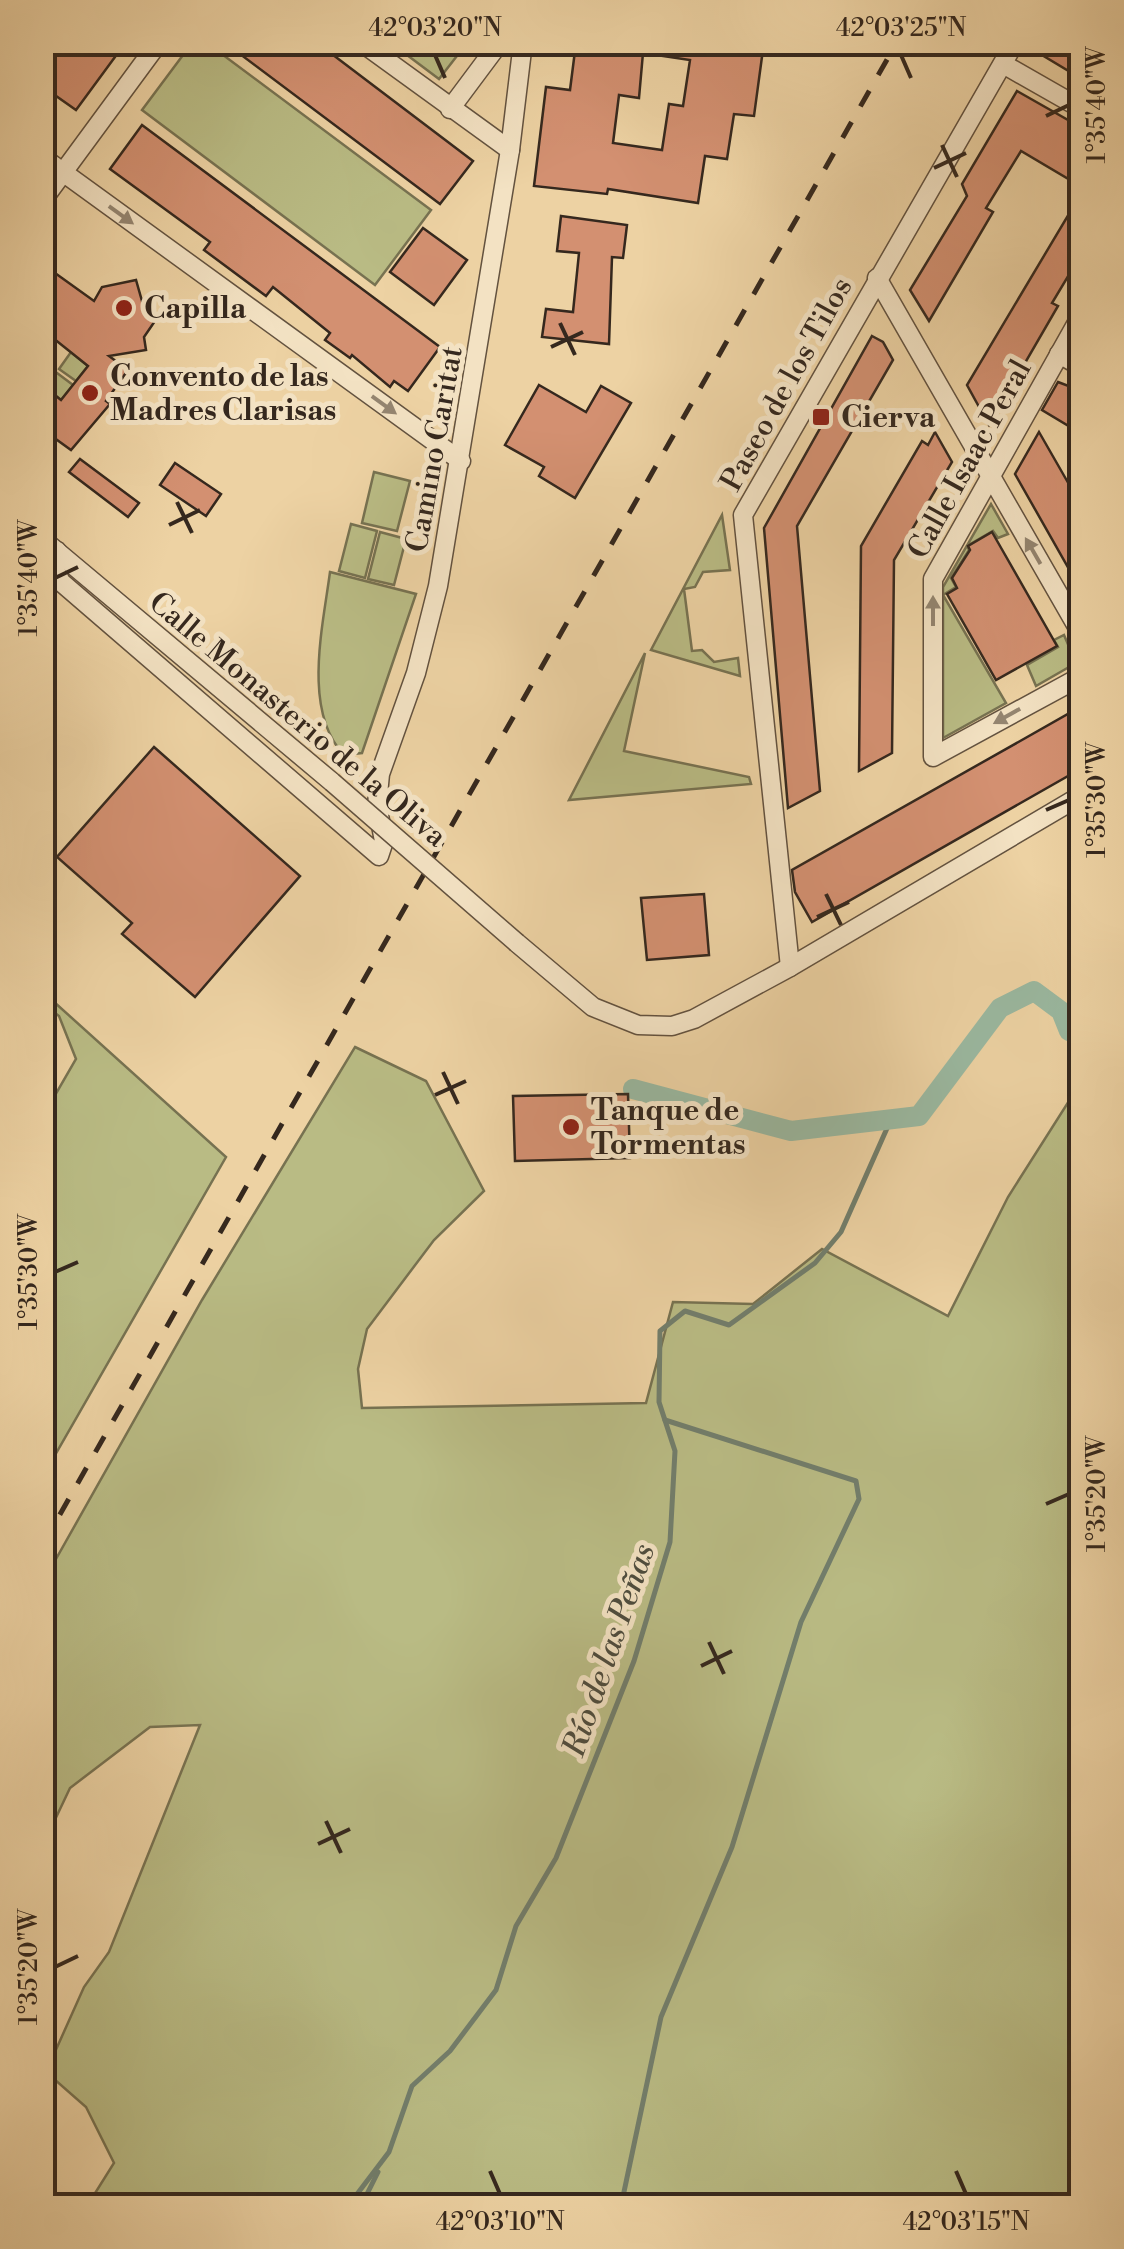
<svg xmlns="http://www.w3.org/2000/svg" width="1124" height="2249" viewBox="0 0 1124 2249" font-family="'Libre Bodoni',serif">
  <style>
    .green { fill: #b9bb84; stroke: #777251; stroke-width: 2.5 }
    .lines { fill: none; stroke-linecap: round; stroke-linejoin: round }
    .stream { stroke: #727e6c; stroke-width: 5 }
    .canal { stroke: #9ab8a0; stroke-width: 20 }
    .building { fill: #d39071; stroke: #35281e; stroke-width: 2.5; fill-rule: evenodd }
    .street-casing { stroke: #63523f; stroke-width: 21 }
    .street { stroke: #f3e2c3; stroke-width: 18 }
    .rail { stroke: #35281e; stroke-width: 5; stroke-dasharray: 18 18; stroke-linecap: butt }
    .street-bridge-casing { stroke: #63523f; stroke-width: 21; stroke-linecap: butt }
    .street-bridge { stroke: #f3e2c3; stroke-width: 18 }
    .oneway { fill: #948570 }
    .ticks { fill: none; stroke: #35281e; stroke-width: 4 }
    .poi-dot { fill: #8f2418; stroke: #f3e2c3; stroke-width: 4 }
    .labels { text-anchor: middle; stroke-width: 10; stroke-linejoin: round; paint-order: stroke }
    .poi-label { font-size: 30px; font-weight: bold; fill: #35281e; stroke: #f3e2c3; text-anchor: start }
    .street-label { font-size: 30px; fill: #35281e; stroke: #f3e2c3 }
    .water-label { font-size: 32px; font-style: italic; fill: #4e4c3e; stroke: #f3e2c3 }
    .neatline { fill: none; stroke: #35281e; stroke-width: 4 }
    .ticks-label { font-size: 25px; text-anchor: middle; fill: #35281e }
  </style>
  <rect width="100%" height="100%" fill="#edd2a3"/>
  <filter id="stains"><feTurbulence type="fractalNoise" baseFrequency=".002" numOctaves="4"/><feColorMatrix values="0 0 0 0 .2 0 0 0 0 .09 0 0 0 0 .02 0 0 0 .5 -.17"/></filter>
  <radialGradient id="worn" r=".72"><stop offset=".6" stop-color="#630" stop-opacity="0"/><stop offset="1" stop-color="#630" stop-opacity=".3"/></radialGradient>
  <!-- green -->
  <g class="green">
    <polygon points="192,43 207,43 431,210 375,285 142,110"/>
    <polygon points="391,43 467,43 439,79"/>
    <polygon points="71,352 88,366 76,381 59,369"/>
    <polygon points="53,370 73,385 61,400 43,385"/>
    <polygon points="374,472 410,481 397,531 362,523"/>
    <polygon points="991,504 1008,534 998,538 993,531 967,546 969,550 951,578 956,587 943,595 1006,703 943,738 943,587"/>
    <polygon points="722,515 730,570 703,572 695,587 684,589 692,651 702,650 714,662 738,658 740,676 651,650"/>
    <polygon points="351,524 377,531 365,578 339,571"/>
    <polygon points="380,532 406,539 394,585 368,579"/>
    <path d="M 330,572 L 416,594 L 362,753 L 344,755 C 302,711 323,626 330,572 Z"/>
    <polygon points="1064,635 1076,663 1036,686 1027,665 1058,647 1054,640"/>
    <polygon points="645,653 624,751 749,777 751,784 569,800"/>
    <polygon points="43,992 226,1157 43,1476 43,1116 76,1059 59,1016 43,1004"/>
    <polygon points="355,1047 426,1081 484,1191 434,1240 367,1329 358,1369 362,1408 646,1403 673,1302 753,1304 822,1249 948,1316 1008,1197 1081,1082 1081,2206 87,2206 114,2163 86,2107 46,2072 84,1987 109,1952 200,1725 150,1727 70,1788 43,1845 43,1582 202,1300"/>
  </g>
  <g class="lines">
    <!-- stream -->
    <g class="stream">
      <polyline points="1063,1017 1082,1024"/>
      <polyline points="348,2206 389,2152 412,2086 450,2051 496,1990 516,1926 556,1858 634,1661 670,1542 675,1451 659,1402 660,1331 685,1311 729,1325 815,1263 841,1232 892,1117"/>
      <polyline points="361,2206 378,2172"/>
      <polyline points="621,2206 661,2017 732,1847 801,1622 859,1499 856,1481 665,1420"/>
    </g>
    <!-- canal -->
    <polyline class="canal" points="633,1089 791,1131 919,1116 1000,1008 1034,991 1061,1011 1069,1031 1082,1037"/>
  </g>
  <!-- building -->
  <g class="building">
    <polygon points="42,42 126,42 76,110 42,86"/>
    <polygon points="224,42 316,42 473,161 440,204"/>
    <path d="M 631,42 L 764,42 L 754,116 L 734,114 L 727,159 L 705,156 L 698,203 L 608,189 L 607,194 L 534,186 L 546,87 L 570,90 L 576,43 L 630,50 ZM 643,53 L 690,60 L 683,106 L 669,104 L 662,150 L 613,143 L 619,95 L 639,98 Z"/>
    <polygon points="1027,42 1082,42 1082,79 1027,46"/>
    <polygon points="1017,91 1082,128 1082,187 1021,151 986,208 993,212 929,321 910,290 967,196 962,184"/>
    <polygon points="142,125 440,347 408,391 394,381 390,387 352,355 350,358 325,340 330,333 273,287 266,296 204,250 210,242 110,169"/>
    <polygon points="1082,192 1082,253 1052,303 1058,306 989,425 967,385"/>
    <polygon points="561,216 627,225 623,258 612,257 609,344 542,337 546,309 573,312 579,253 557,251"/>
    <polygon points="423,228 467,260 434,305 390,272"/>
    <polygon points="48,268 94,301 102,287 136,280 144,308 157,318 144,337 146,350 109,356 128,370 106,401 110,404 71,450 42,429 42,385 61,400 88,366 53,338 42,351 42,277"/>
    <polygon points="872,336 883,342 893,360 797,526 820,791 788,808 764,528"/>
    <polygon points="1058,382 1082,391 1082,434 1042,410"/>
    <polygon points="539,385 586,412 601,386 631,403 575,498 539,476 544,467 505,445"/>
    <polygon points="935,432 952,462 894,560 892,753 859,771 861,546 922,441 928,445"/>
    <polygon points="1039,432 1082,507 1082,592 1015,474"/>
    <polygon points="80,459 139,503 128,517 69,472"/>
    <polygon points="175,463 221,494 206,516 160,485"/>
    <polygon points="992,532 1057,646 996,680 947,594 957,588 952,578 970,550 968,546"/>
    <polygon points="1082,706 1082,768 812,922 795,892 792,870"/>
    <polygon points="154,747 300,876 195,997 122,934 132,923 57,857"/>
    <polygon points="704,894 709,955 647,960 641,898"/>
    <polygon points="628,1094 630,1158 515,1161 513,1096"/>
  </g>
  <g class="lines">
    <defs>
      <g id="street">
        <polyline points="361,42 510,150"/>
        <polyline points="1003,64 1082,109"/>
        <polyline points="450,109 500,42"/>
        <polyline points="42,157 461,461"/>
        <polyline points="42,201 159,42"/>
        <polyline points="877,278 1082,635"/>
        <polyline points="1082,314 933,579 933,757 1082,676"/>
        <polyline points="1059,354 1082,367"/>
        <polyline points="42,539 332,782"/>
        <polyline points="57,551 53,566 61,582 379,856 384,841 377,805 380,774 416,673 438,586 510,150 523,42"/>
        <polyline points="517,943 593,1007 638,1025 672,1026 694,1019 790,967 1082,795"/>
        <polyline points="790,967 743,515 1015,42"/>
      </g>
    </defs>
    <!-- street casing -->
    <use href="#street" class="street-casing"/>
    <!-- street -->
    <use href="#street" class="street"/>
    <!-- rail -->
    <polyline class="rail" points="42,1546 897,42"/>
    <defs>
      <polyline id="street-bridge" points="332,782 517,943"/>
    </defs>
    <!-- street-bridge casing -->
    <use href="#street-bridge" class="street-bridge-casing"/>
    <!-- street-bridge -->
    <use href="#street-bridge" class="street-bridge"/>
  </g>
  <!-- one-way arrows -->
  <defs><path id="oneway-solid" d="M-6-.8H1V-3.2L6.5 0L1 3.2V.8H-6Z" transform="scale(2.5)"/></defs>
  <g class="oneway">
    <use href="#oneway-solid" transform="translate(121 215) rotate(36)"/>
    <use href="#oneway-solid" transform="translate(384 405) rotate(36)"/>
    <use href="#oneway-solid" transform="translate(1033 551) rotate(-120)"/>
    <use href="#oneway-solid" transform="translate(933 611) rotate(-90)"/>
    <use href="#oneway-solid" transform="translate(1007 716) rotate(151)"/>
  </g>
  <!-- ticks -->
  <path class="ticks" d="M 435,55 L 445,78M 901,55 L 911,78M 1046,116 L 1069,105M 942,145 L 957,177M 934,168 L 966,153M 560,323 L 575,355M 551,347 L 583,332M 177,502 L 192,533M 169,525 L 200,510M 55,578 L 78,567M 1046,810 L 1069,800M 826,894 L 841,925M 817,917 L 849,902M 443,1072 L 458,1104M 435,1095 L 466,1081M 55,1272 L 78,1262M 1046,1504 L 1069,1494M 709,1642 L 724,1674M 701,1666 L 732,1651M 326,1821 L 341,1853M 318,1844 L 350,1829M 55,1967 L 78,1956M 490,2171 L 500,2194M 956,2171 L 966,2194"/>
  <!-- markers -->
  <g class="poi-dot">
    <circle cx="124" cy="308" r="10"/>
    <circle cx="90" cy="393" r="10"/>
    <rect x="811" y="407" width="20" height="20" rx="5"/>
    <circle cx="571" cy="1127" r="10"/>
  </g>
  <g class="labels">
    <!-- poi labels -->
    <g class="poi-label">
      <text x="144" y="318">Capilla</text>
      <text x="110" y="386">Convento de las<tspan x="110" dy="34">Madres Clarisas</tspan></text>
      <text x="841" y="427">Cierva</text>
      <text x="591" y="1120">Tanque de<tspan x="591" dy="34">Tormentas</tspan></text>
    </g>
    <!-- street labels -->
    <g class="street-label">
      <text transform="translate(786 384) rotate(-61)" y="10">Paseo de los Tilos</text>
      <text transform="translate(434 449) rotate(-80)" y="10">Camino Caritat</text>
      <text transform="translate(969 459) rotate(-61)" y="10">Calle Isaac Peral</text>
      <text transform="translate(298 719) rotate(40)" y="10">Calle Monasterio de la Oliva</text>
    </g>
    <!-- water labels -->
    <g class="water-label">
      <text transform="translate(608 1650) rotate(-71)" y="11">Río de las Peñas</text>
    </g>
  </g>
  <!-- margin -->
  <rect width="1124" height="2249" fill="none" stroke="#edd2a3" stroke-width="110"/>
  <rect x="55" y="55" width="1014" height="2139" class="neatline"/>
  <g class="ticks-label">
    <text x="435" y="36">42°03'20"N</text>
    <text x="901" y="36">42°03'25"N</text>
    <text transform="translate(1096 105) rotate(-90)" y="9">1°35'40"W</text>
    <text transform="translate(28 578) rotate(-90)" y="9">1°35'40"W</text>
    <text transform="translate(1096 800) rotate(-90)" y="9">1°35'30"W</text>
    <text transform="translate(28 1272) rotate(-90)" y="9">1°35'30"W</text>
    <text transform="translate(1096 1494) rotate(-90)" y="9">1°35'20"W</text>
    <text transform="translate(28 1967) rotate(-90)" y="9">1°35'20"W</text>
    <text x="500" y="2230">42°03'10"N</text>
    <text x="966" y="2230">42°03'15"N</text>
  </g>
  <rect width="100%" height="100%" filter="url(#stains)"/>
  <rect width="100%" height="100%" fill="url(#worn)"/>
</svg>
